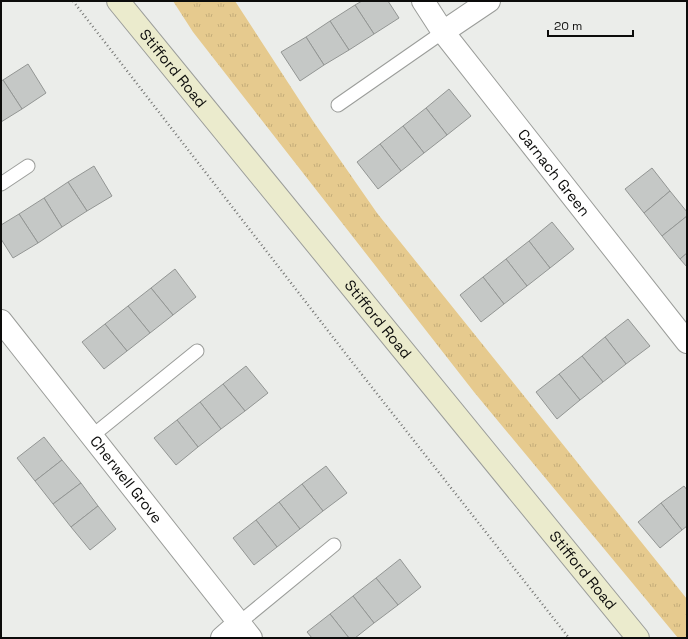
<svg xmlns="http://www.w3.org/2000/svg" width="688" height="639" viewBox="0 0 688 639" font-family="'Space Grotesk',sans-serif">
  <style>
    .grass { fill: url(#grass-tufts) }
    .building { fill: #c5c8c6; stroke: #939694 }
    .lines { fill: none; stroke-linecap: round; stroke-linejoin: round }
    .service-casing { stroke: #9b9d9a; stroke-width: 15 }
    .minor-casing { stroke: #9b9d9a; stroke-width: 24 }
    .secondary-casing { stroke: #9b9d9a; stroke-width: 24 }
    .path { stroke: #737472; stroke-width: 2.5; stroke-dasharray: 1 3; stroke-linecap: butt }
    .service { stroke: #fff; stroke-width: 13 }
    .minor { stroke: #fff; stroke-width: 22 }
    .secondary { stroke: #ebebcd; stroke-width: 22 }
    .labels { text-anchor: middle; stroke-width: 4; stroke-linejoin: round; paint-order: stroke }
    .street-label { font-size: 15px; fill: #0c0c0b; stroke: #ebedea }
  </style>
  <defs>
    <pattern id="grass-tufts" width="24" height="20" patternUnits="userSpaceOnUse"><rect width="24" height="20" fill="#e6ca8e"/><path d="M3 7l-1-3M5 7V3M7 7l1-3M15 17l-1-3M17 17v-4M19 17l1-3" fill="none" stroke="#c4ac79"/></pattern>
  </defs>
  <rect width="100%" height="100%" fill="#ebedea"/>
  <!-- grass -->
  <polygon class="grass" points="173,1 235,1 313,121 377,213 687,599 687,638 678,638 474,392 193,32"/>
  <!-- building -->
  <g class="building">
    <polygon points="362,1 388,1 399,18 374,34 355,5"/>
    <polygon points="355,5 374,34 349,50 330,21"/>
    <polygon points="330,21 349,50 324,65 306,37"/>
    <polygon points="306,37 324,65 300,81 281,52"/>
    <polygon points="28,64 46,93 22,109 3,80"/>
    <polygon points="3,80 22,109 1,122 1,81"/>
    <polygon points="449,89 471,116 447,135 426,108"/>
    <polygon points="426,108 447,135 424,153 403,126"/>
    <polygon points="403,126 424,153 401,171 380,144"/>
    <polygon points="380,144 401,171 378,189 357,162"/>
    <polygon points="94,166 112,196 87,211 68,182"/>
    <polygon points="652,168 670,191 644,213 625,189"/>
    <polygon points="68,182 87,211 62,227 44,198"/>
    <polygon points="670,191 687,212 687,216 662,236 644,213"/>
    <polygon points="44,198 62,227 38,243 19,214"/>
    <polygon points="19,214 38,243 13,258 1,239 1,225"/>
    <polygon points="687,216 687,253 680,259 662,236"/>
    <polygon points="552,222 574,249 550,268 529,241"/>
    <polygon points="529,241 550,268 527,286 506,259"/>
    <polygon points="687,253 687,267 680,259"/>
    <polygon points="506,259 527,286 504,304 483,277"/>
    <polygon points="175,269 196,297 173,315 151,288"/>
    <polygon points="483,277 504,304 481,322 460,295"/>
    <polygon points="151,288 173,315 150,333 128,306"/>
    <polygon points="128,306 150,333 127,351 105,324"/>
    <polygon points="628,319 650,346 626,364 605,337"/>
    <polygon points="105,324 127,351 104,369 82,342"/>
    <polygon points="605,337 626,364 603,382 582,356"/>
    <polygon points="582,356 603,382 580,400 559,374"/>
    <polygon points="246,366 268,393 245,411 223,384"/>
    <polygon points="559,374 580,400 557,419 536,392"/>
    <polygon points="223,384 245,411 221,429 200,402"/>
    <polygon points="200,402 221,429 198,447 177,420"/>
    <polygon points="177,420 198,447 176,465 154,438"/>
    <polygon points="44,437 62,460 35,481 17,458"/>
    <polygon points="62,460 81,483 53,504 35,481"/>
    <polygon points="326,466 347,493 323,511 302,484"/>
    <polygon points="81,483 98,506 71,527 53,504"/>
    <polygon points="302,484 323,511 300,529 279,502"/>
    <polygon points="684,486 687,490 687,526 682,530 661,503"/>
    <polygon points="279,502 300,529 277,547 256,520"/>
    <polygon points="661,503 682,530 660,548 638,522"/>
    <polygon points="98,506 116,529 90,550 71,527"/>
    <polygon points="256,520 277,547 254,565 233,538"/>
    <polygon points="400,559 421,587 398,605 376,578"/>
    <polygon points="376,578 398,605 374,623 353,596"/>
    <polygon points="353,596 374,623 355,638 349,638 330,614"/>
    <polygon points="330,614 349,638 312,638 307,632"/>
  </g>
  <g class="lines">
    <defs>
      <g id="service">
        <polyline points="338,105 443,32"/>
        <polyline points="1,184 28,166"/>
        <polyline points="92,436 197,351"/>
        <polyline points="239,623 334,545"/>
      </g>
      <g id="minor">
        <path id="s1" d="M 423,1 L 443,32 L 687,342"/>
        <polyline points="443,32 489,1"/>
        <path id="s2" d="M 1,321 L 251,638"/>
        <polyline points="222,638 239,623"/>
      </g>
      <g id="secondary">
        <path id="s3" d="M 118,1 L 638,638"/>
      </g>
    </defs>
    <!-- service casing -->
    <use href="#service" class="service-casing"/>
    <!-- minor casing -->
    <use href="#minor" class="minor-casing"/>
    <!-- secondary casing -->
    <use href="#secondary" class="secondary-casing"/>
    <!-- path -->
    <polyline class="path" points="73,1 356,367 569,638"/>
    <!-- service -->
    <use href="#service" class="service"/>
    <!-- minor -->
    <use href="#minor" class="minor"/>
    <!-- secondary -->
    <use href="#secondary" class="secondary"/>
  </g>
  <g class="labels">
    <!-- street labels -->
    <g class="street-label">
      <text dy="5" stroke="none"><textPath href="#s3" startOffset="87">Stifford Road</textPath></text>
      <text dy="5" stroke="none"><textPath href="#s1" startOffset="216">Carnach Green</textPath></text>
      <text dy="5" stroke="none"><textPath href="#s3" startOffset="411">Stifford Road</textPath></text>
      <text dy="5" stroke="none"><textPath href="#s2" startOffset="202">Cherwell Grove</textPath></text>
      <text dy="5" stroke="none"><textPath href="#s3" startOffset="735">Stifford Road</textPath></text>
    </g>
  </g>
  <!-- border -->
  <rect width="688" height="639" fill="none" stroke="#0c0c0b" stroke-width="4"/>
  <!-- scale -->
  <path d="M548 30v6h85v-6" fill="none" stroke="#0c0c0b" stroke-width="2"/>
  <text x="554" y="30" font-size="12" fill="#0c0c0b" stroke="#ebedea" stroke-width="3" paint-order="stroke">20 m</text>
</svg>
